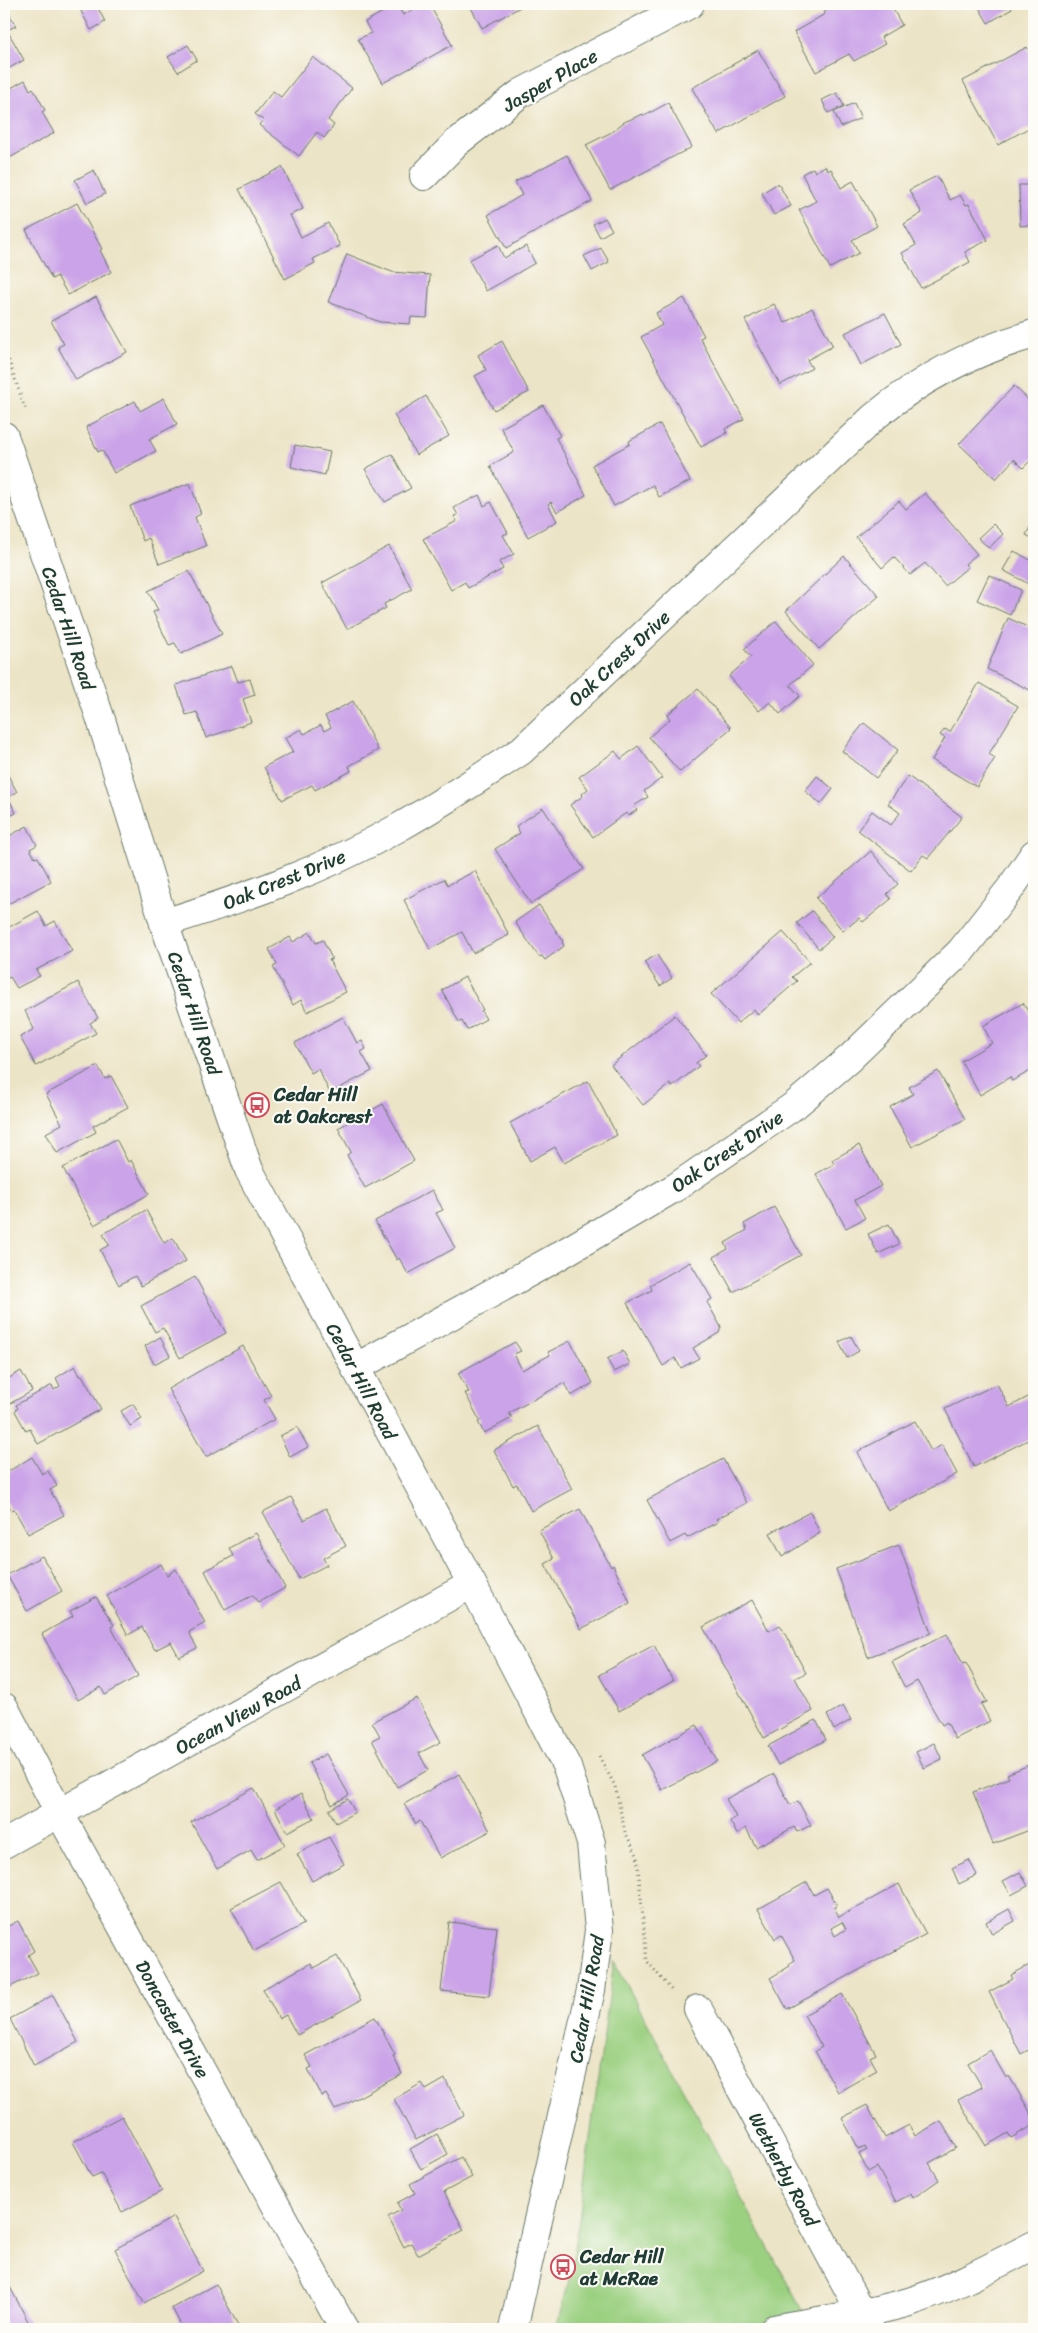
<svg xmlns="http://www.w3.org/2000/svg" width="1038" height="2333" viewBox="0 0 1038 2333" font-family="Sriracha,sans-serif">
  <style>
    .green { fill: #9bd081; stroke: #5d865a }
    .building { fill: #caa3e8; fill-rule: evenodd }
    .lines { fill: none; stroke-linecap: round; stroke-linejoin: round }
    .minor-casing { stroke: #677767; stroke-width: 30 }
    .tertiary-casing { stroke: #677767; stroke-width: 30 }
    .path { stroke: #677767; stroke-width: 3; stroke-dasharray: 1 4; stroke-linecap: butt }
    .minor { stroke: #fff; stroke-width: 28 }
    .tertiary { stroke: #fff; stroke-width: 28 }
    .labels { text-anchor: middle; stroke-width: 4; stroke-linejoin: round; paint-order: stroke }
    .street-label { font-size: 19px; fill: #1f3d34; stroke: #fdfcf7 }
    .poi-label { font-size: 19px; font-weight: bold; fill: #1f3d34; stroke: #fdfcf7; text-anchor: start }
  </style>
  <rect width="100%" height="100%" fill="#fdfcf7"/>
  <filter id="ink" filterUnits="userSpaceOnUse"><feTurbulence type="fractalNoise" baseFrequency=".02" numOctaves="2"/><feDisplacementMap in="SourceGraphic" scale="10" xChannelSelector="R" yChannelSelector="G"/><feConvolveMatrix kernelMatrix="1 2 1 2 8 2 1 2 1" color-interpolation-filters="sRGB"/></filter>
  <filter id="wash" filterUnits="userSpaceOnUse"><feTurbulence type="fractalNoise" baseFrequency=".0096" numOctaves="4" result="noise"/><feDisplacementMap in="SourceGraphic" scale="20" xChannelSelector="R" yChannelSelector="G"/><feGaussianBlur stdDeviation="1.12" result="paint"/><feColorMatrix in="noise" values="0 0 0 0 0 0 0 0 0 0 0 0 0 0 0 0 0 1.4 0 .05"/><feComposite in="paint" operator="in"/></filter>
  <g filter="url(#wash)">
    <rect width="100%" height="100%" fill="#ece4c6"/>
    <!-- green -->
    <polygon class="green" points="614,1961 812,2329 557,2329 573,2263"/>
    <g id="blocks">
      <!-- building -->
      <g class="building">
        <polygon points="96,4 105,22 91,30 81,11"/>
        <polygon points="397,4 403,15 423,4 429,4 452,45 383,83 358,39 371,33 365,22"/>
        <polygon points="469,4 526,4 482,28"/>
        <polygon points="839,4 890,4 902,25 881,37 885,44 854,61 849,54 816,72 794,32 825,14 824,12"/>
        <polygon points="977,4 1009,4 1012,9 988,23"/>
        <polygon points="9,13 16,26 7,30 24,60 4,71 4,16"/>
        <polygon points="188,45 197,60 178,72 168,57"/>
        <polygon points="1027,47 1034,61 1034,125 998,145 963,81"/>
        <polygon points="758,50 785,96 718,134 692,88"/>
        <polygon points="313,57 352,88 328,120 334,125 324,138 317,132 299,156 259,125 263,120 255,114 273,91 281,97"/>
        <polygon points="25,80 30,90 33,88 45,110 42,112 54,133 6,160 4,156 4,92"/>
        <polygon points="837,93 844,106 828,113 822,100"/>
        <polygon points="668,103 692,147 610,190 586,145 610,133 624,122 643,114 644,116"/>
        <polygon points="854,103 861,118 841,127 834,112"/>
        <polygon points="567,155 592,201 506,248 488,215 522,195 515,182"/>
        <polygon points="825,166 828,171 831,169 841,188 853,181 877,226 852,240 859,253 830,268 799,210 816,201 802,174 813,168 815,172"/>
        <polygon points="282,167 303,209 290,215 301,237 328,223 340,246 313,259 315,263 285,279 239,189"/>
        <polygon points="94,170 105,194 87,203 75,180"/>
        <polygon points="937,176 950,200 960,195 966,205 969,204 988,240 965,252 970,262 921,288 902,253 916,245 904,224 922,213 909,190"/>
        <polygon points="778,183 791,206 774,215 762,193"/>
        <polygon points="1019,185 1034,185 1034,225 1020,226"/>
        <polygon points="77,203 102,249 100,250 111,272 68,295 57,276 52,279 26,230"/>
        <polygon points="605,218 612,230 600,237 593,224"/>
        <polygon points="498,245 504,258 526,246 535,263 486,291 469,260"/>
        <polygon points="601,248 609,262 592,271 584,256"/>
        <polygon points="347,254 392,272 430,275 427,318 411,317 410,324 380,322 328,302"/>
        <polygon points="96,297 127,352 76,380 58,347 64,344 51,321"/>
        <polygon points="684,298 704,336 700,338 744,419 725,429 727,433 701,447 641,337 662,325 656,313"/>
        <polygon points="774,304 785,323 812,308 833,346 807,360 812,368 780,385 745,320"/>
        <polygon points="885,313 901,344 861,365 845,333"/>
        <polygon points="502,341 529,392 494,410 475,376 486,370 478,355"/>
        <polygon points="1014,386 1033,404 1034,402 1034,457 1023,468 1014,459 996,479 959,444"/>
        <polygon points="426,396 449,436 416,455 394,415"/>
        <polygon points="164,398 177,424 149,439 156,451 114,473 102,450 98,452 86,427 135,401 140,411"/>
        <polygon points="543,405 560,436 556,438 586,495 557,512 551,502 548,504 557,521 528,537 490,466 514,452 501,428"/>
        <polygon points="660,424 690,481 659,497 653,485 614,506 592,465 630,444 629,441"/>
        <polygon points="295,445 330,452 325,475 291,467"/>
        <polygon points="392,454 411,488 385,502 365,469"/>
        <polygon points="190,483 201,514 195,517 206,546 159,564 149,538 143,541 130,506"/>
        <polygon points="925,493 977,554 965,564 968,567 945,586 925,563 910,575 894,557 882,568 856,537 899,501 906,509"/>
        <polygon points="479,495 484,506 491,502 508,533 503,535 514,554 499,562 503,569 468,588 465,582 451,590 423,539 457,521 454,516 458,515 454,508"/>
        <polygon points="1034,519 1034,539 1026,535"/>
        <polygon points="993,524 1003,534 989,548 978,538"/>
        <polygon points="389,546 412,589 384,604 386,608 347,629 322,583"/>
        <polygon points="1014,551 1034,562 1034,587 1003,570"/>
        <polygon points="844,556 879,596 819,649 786,611"/>
        <polygon points="189,571 222,634 181,654 175,643 169,645 153,612 158,610 148,591"/>
        <polygon points="989,575 1021,590 1010,615 977,600"/>
        <polygon points="1008,618 1034,630 1034,681 1030,690 987,669"/>
        <polygon points="776,621 813,665 790,685 800,696 780,714 770,702 759,711 729,676 751,657 744,649"/>
        <polygon points="232,666 238,682 250,679 255,695 243,699 251,722 206,738 197,712 186,715 176,685"/>
        <polygon points="979,683 1018,706 989,754 995,758 977,787 932,760 945,738 940,735 945,729 950,732"/>
        <polygon points="698,689 731,728 680,772 649,737 670,719 667,715"/>
        <polygon points="353,701 378,750 349,766 351,771 315,790 312,785 282,800 264,767 293,752 285,738 301,729 304,734 321,725 324,731 331,727 325,716"/>
        <polygon points="864,723 898,750 876,778 842,751"/>
        <polygon points="638,746 662,778 644,791 648,797 634,806 637,810 628,816 626,813 593,837 570,805 583,796 582,794 588,789 579,777 615,751 621,759"/>
        <polygon points="4,768 17,792 8,797 16,813 4,819"/>
        <polygon points="817,776 833,789 821,804 805,791"/>
        <polygon points="908,776 962,817 928,858 923,855 911,871 858,830 872,811 891,825 900,813 888,804"/>
        <polygon points="543,808 584,869 531,904 495,849 520,833 516,826"/>
        <polygon points="27,826 37,845 30,849 35,858 38,857 51,881 4,906 4,839"/>
        <polygon points="871,851 898,884 887,894 891,899 863,922 859,918 843,931 816,898"/>
        <polygon points="475,871 509,935 473,953 462,932 430,949 404,900 444,879 448,885"/>
        <polygon points="539,905 563,941 562,942 564,946 545,960 542,956 539,957 515,922"/>
        <polygon points="38,911 46,926 55,921 72,951 36,970 40,976 17,988 10,977 6,979 4,975 4,930"/>
        <polygon points="812,911 833,937 819,949 797,923"/>
        <polygon points="310,932 316,943 323,940 332,959 329,960 346,992 307,1012 301,1000 293,1005 273,967 277,965 269,949 290,937 293,942"/>
        <polygon points="783,932 810,962 792,977 797,981 758,1015 754,1009 738,1023 711,994"/>
        <polygon points="657,955 672,978 660,986 644,962"/>
        <polygon points="465,977 483,1010 481,1011 486,1019 467,1030 462,1021 459,1022 442,990"/>
        <polygon points="78,982 98,1018 90,1023 96,1033 36,1066 20,1037 34,1029 25,1011"/>
        <polygon points="1023,1003 1034,1022 1034,1069 1012,1081 1010,1077 980,1095 961,1061 992,1043 983,1026"/>
        <polygon points="675,1015 706,1055 696,1063 699,1066 672,1087 670,1084 643,1105 611,1065"/>
        <polygon points="343,1017 357,1043 362,1041 366,1049 361,1052 372,1071 330,1093 318,1069 311,1073 295,1043"/>
        <polygon points="98,1066 105,1079 111,1076 128,1107 93,1126 96,1132 57,1153 46,1133 62,1124 46,1094"/>
        <polygon points="938,1071 965,1119 912,1147 890,1107 913,1094 909,1087"/>
        <polygon points="588,1081 617,1135 564,1163 555,1147 530,1161 510,1123"/>
        <polygon points="383,1104 414,1161 365,1188 347,1155 351,1152 338,1128"/>
        <polygon points="116,1139 128,1162 131,1160 149,1194 94,1225 63,1168"/>
        <polygon points="859,1145 881,1186 855,1200 865,1218 846,1228 816,1174 834,1164 832,1160"/>
        <polygon points="432,1190 443,1210 436,1213 455,1248 408,1274 399,1258 397,1260 375,1221"/>
        <polygon points="774,1207 801,1255 733,1292 714,1257 728,1249 725,1243 747,1230 744,1224"/>
        <polygon points="146,1210 164,1243 173,1238 186,1261 141,1286 135,1276 119,1285 100,1250 109,1245 103,1234"/>
        <polygon points="889,1224 899,1244 878,1254 868,1234"/>
        <polygon points="690,1262 712,1299 707,1302 721,1327 719,1333 693,1348 699,1358 681,1368 675,1358 663,1366 627,1303 652,1290 650,1285"/>
        <polygon points="195,1277 226,1333 180,1358 163,1328 155,1332 141,1306"/>
        <polygon points="851,1336 859,1351 847,1358 839,1342"/>
        <polygon points="160,1337 170,1356 154,1364 145,1346"/>
        <polygon points="570,1341 593,1383 571,1396 564,1383 509,1413 512,1418 484,1433 478,1422 480,1421 465,1393 469,1392 458,1373 515,1342 521,1351 514,1354 522,1370 550,1355 548,1352"/>
        <polygon points="243,1346 271,1396 264,1400 275,1419 206,1457 168,1389"/>
        <polygon points="623,1351 630,1364 614,1372 607,1359"/>
        <polygon points="75,1366 80,1376 82,1375 101,1409 38,1444 30,1429 26,1431 15,1411 18,1408 16,1405 52,1385 54,1390 60,1386 56,1378"/>
        <polygon points="21,1371 32,1391 4,1407 4,1381"/>
        <polygon points="997,1384 1009,1407 1030,1396 1034,1406 1034,1437 974,1467 945,1409"/>
        <polygon points="133,1404 142,1419 130,1426 121,1411"/>
        <polygon points="915,1421 931,1451 942,1445 957,1474 888,1511 857,1452"/>
        <polygon points="538,1426 572,1489 531,1511 517,1484 513,1486 494,1450"/>
        <polygon points="297,1427 308,1447 290,1457 280,1436"/>
        <polygon points="32,1457 42,1474 48,1471 57,1486 50,1490 64,1515 28,1534 14,1509 11,1510 7,1502 4,1504 4,1474"/>
        <polygon points="723,1459 747,1503 716,1519 718,1522 687,1538 685,1535 670,1543 647,1500"/>
        <polygon points="291,1497 304,1520 326,1508 346,1546 323,1558 327,1565 299,1579 263,1512"/>
        <polygon points="580,1509 611,1567 613,1565 630,1603 581,1629 545,1564 554,1559 539,1530"/>
        <polygon points="810,1512 820,1533 782,1557 770,1533"/>
        <polygon points="256,1533 285,1588 258,1603 253,1595 225,1610 205,1571 233,1556 229,1548"/>
        <polygon points="899,1545 931,1633 868,1657 836,1569"/>
        <polygon points="42,1556 62,1591 27,1611 7,1575"/>
        <polygon points="161,1564 167,1575 176,1569 205,1623 189,1632 197,1648 179,1657 171,1642 155,1650 142,1627 128,1635 107,1596"/>
        <polygon points="96,1597 114,1625 111,1627 138,1676 105,1695 101,1687 78,1700 42,1634 73,1616 70,1611"/>
        <polygon points="752,1600 769,1631 780,1625 806,1673 795,1678 813,1711 764,1738 703,1627"/>
        <polygon points="947,1634 963,1664 966,1663 987,1702 981,1704 990,1721 955,1739 947,1722 942,1725 917,1681 905,1688 892,1662"/>
        <polygon points="654,1645 673,1681 619,1711 599,1675"/>
        <polygon points="417,1698 441,1742 419,1753 428,1770 397,1787 372,1740 380,1736 372,1722"/>
        <polygon points="843,1706 851,1720 834,1730 827,1715"/>
        <polygon points="816,1720 826,1740 778,1765 768,1746"/>
        <polygon points="697,1725 717,1761 662,1790 642,1755"/>
        <polygon points="934,1743 942,1759 924,1768 916,1752"/>
        <polygon points="326,1754 349,1795 332,1805 309,1763"/>
        <polygon points="1034,1763 1034,1835 1032,1829 993,1844 973,1792 1009,1778 1007,1774"/>
        <polygon points="459,1774 490,1831 440,1858 420,1821 416,1824 404,1804"/>
        <polygon points="774,1774 790,1805 798,1801 811,1825 797,1832 794,1827 756,1847 746,1828 737,1834 730,1821 736,1817 726,1799"/>
        <polygon points="254,1788 285,1845 257,1860 251,1850 217,1869 191,1822"/>
        <polygon points="301,1794 314,1818 287,1832 275,1809"/>
        <polygon points="348,1799 355,1812 336,1823 329,1810"/>
        <polygon points="329,1837 344,1864 312,1881 297,1854"/>
        <polygon points="969,1860 977,1875 959,1884 952,1868"/>
        <polygon points="1020,1872 1028,1886 1011,1895 1003,1881"/>
        <polygon points="281,1882 304,1924 254,1951 231,1908"/>
        <path d="M 807,1882 L 814,1895 L 827,1888 L 837,1905 L 834,1907 L 839,1917 L 899,1884 L 926,1934 L 787,2009 L 770,1978 L 790,1966 L 789,1964 L 795,1960 L 781,1935 L 775,1939 L 758,1909 ZM 842,1922 L 846,1929 L 835,1936 L 831,1928 Z"/>
        <polygon points="1009,1909 1015,1921 992,1934 986,1922"/>
        <polygon points="18,1921 34,1951 28,1955 38,1973 4,1990 4,1928"/>
        <polygon points="449,1922 497,1927 489,1996 441,1991"/>
        <polygon points="337,1956 361,2000 297,2035 286,2015 279,2019 263,1989 311,1963 314,1968"/>
        <polygon points="1033,1963 1034,2047 1021,2054 989,1992 1013,1979 1011,1975"/>
        <polygon points="842,1994 876,2054 870,2057 877,2070 838,2092 815,2051 822,2047 804,2015"/>
        <polygon points="53,1995 78,2042 34,2066 10,2019"/>
        <polygon points="375,2017 395,2055 393,2056 402,2074 335,2110 326,2094 322,2096 308,2069 312,2067 305,2055"/>
        <polygon points="990,2050 1006,2078 1009,2076 1034,2119 1034,2125 1011,2138 1008,2133 986,2146 958,2100 982,2087 968,2063"/>
        <polygon points="445,2079 464,2115 416,2140 394,2099 422,2083 426,2090"/>
        <polygon points="867,2105 885,2138 909,2125 915,2136 941,2121 956,2148 929,2163 939,2180 913,2198 911,2194 896,2202 877,2167 868,2172 859,2154 867,2150 865,2146 859,2149 842,2118"/>
        <polygon points="122,2116 162,2191 122,2212 101,2173 92,2177 73,2142"/>
        <polygon points="437,2134 448,2154 421,2169 410,2149"/>
        <polygon points="461,2157 472,2177 444,2192 464,2230 418,2255 411,2243 404,2247 388,2217 401,2210 397,2203 415,2193 410,2184"/>
        <polygon points="174,2217 203,2271 144,2303 115,2249"/>
        <polygon points="216,2284 240,2329 183,2329 172,2308"/>
        <polygon points="10,2287 32,2329 4,2329 4,2291"/>
      </g>
    </g>
  </g>
  <g filter="url(#ink)">
    <use href="#blocks" fill-opacity="0" stroke="#677767" stroke-width="1"/>
    <g class="lines">
      <defs>
        <g id="minor">
          <polyline points="424,176 456,143 521,93 690,4"/>
          <path d="M 164,923 C 244,898 323,870 396,829 C 439,805 480,778 521,751 L 874,417 C 922,377 974,351 1034,334"/>
          <polyline points="355,1368 550,1261 676,1187 795,1105 850,1058 961,951 1010,889 1034,854"/>
          <polyline points="4,1707 60,1814 344,2329"/>
          <polyline points="4,1844 472,1584"/>
          <polyline points="698,2009 870,2329"/>
          <path d="M 774,2329 C 819,2320 865,2315 909,2302 C 953,2288 993,2266 1034,2245"/>
        </g>
        <polyline id="tertiary" points="4,436 101,720 164,923 249,1170 472,1584 567,1767 591,1843 599,1930 591,1990 513,2329"/>
      </defs>
      <!-- minor casing -->
      <use href="#minor" class="minor-casing"/>
      <!-- tertiary casing -->
      <use href="#tertiary" class="tertiary-casing"/>
      <!-- path -->
      <g class="path">
        <polyline points="4,346 26,412"/>
        <polyline points="599,1756 615,1786 625,1832 637,1855 647,1961 673,1992"/>
      </g>
      <!-- minor -->
      <use href="#minor" class="minor"/>
      <!-- tertiary -->
      <use href="#tertiary" class="tertiary"/>
    </g>
  </g>
  <!-- icons -->
  <defs>
    <symbol id="bus-ring" viewBox="-11 -11 22 22"><circle r="9.5" fill="#fdfcf7" stroke="#d1495b" stroke-width="1.5"/><path d="M-5-6H5V4H4V6H2V4H-2V6H-4V4H-5ZM-3.5-4V0h7V-4ZM-3.5 1.2v1.5H-2V1.2ZM2 1.2v1.5H3.5V1.2Z" fill="#d1495b"/></symbol>
  </defs>
  <g fill-rule="evenodd">
    <use href="#bus-ring" x="243" y="1091" width="28" height="28"/>
    <use href="#bus-ring" x="549" y="2253" width="28" height="28"/>
  </g>
  <g class="labels">
    <!-- street labels -->
    <g class="street-label">
      <text transform="translate(550 80) rotate(-30)" y="7">Jasper Place</text>
      <text transform="translate(69 628) rotate(71)" y="7">Cedar Hill Road</text>
      <text transform="translate(619 658) rotate(-43)" y="7">Oak Crest Drive</text>
      <text transform="translate(284 879) rotate(-22)" y="7">Oak Crest Drive</text>
      <text transform="translate(195 1013) rotate(71)" y="7">Cedar Hill Road</text>
      <text transform="translate(727 1151) rotate(-34)" y="7">Oak Crest Drive</text>
      <text transform="translate(362 1381) rotate(62)" y="7">Cedar Hill Road</text>
      <text transform="translate(238 1715) rotate(-29)" y="7">Ocean View Road</text>
      <text transform="translate(586 1999) rotate(-80)" y="7">Cedar Hill Road</text>
      <text transform="translate(173 2019) rotate(61)" y="7">Doncaster Drive</text>
      <text transform="translate(784 2169) rotate(62)" y="7">Wetherby Road</text>
    </g>
    <!-- poi labels -->
    <g class="poi-label">
      <text x="274" y="1101">Cedar Hill<tspan x="274" dy="22">at Oakcrest</tspan></text>
      <text x="580" y="2263">Cedar Hill<tspan x="580" dy="22">at McRae</tspan></text>
    </g>
  </g>
  <!-- margin -->
  <rect width="1038" height="2333" fill="none" stroke="#fdfcf7" stroke-width="20"/>
</svg>
